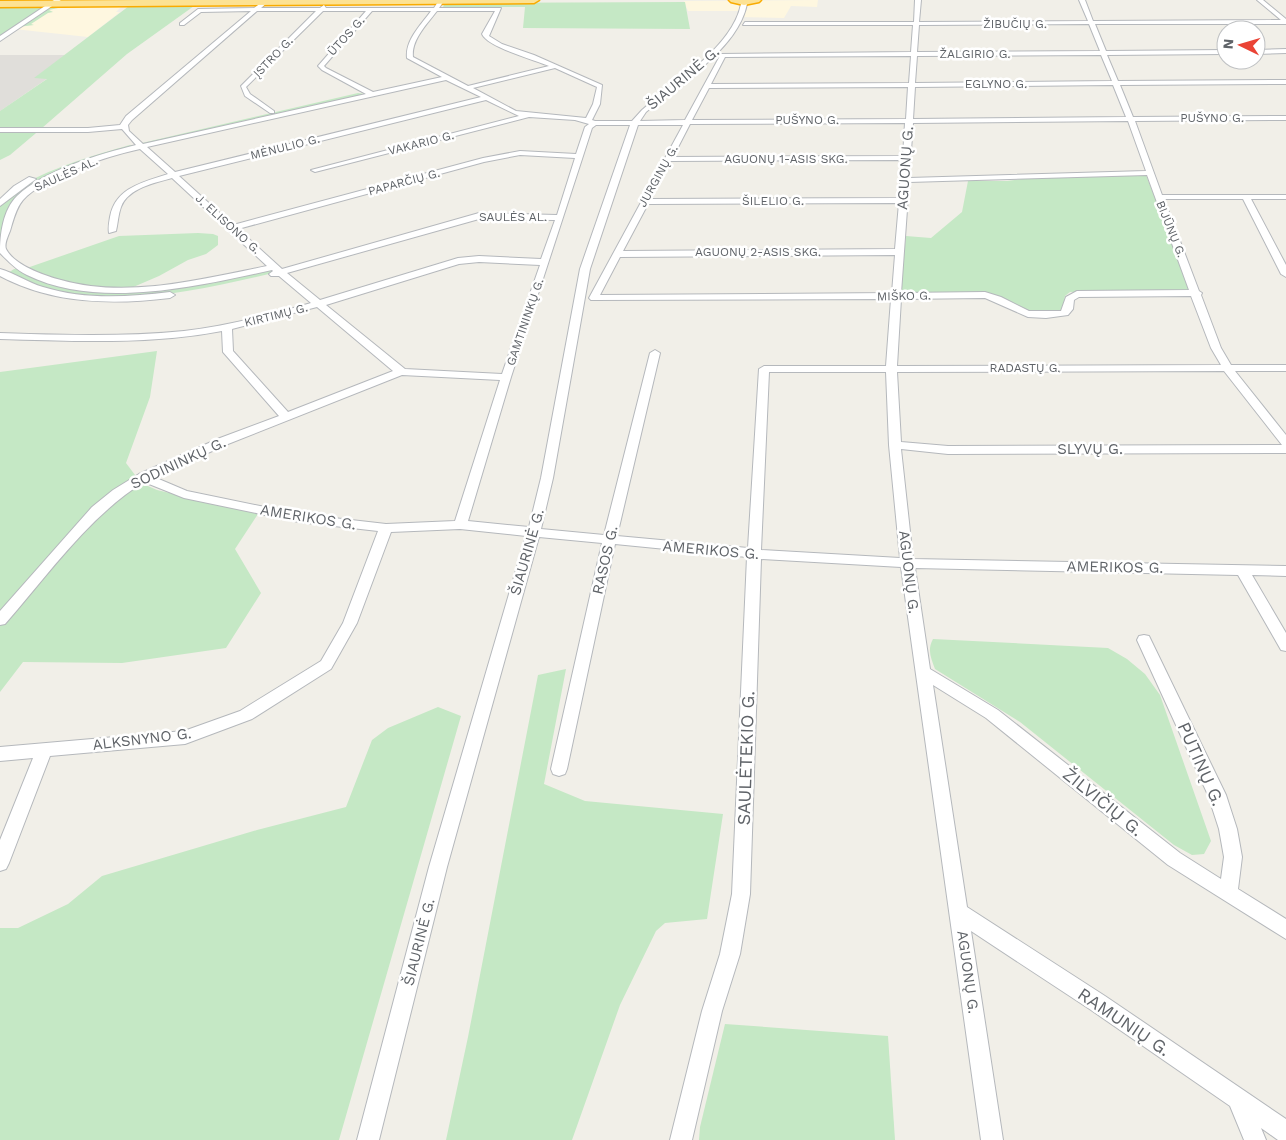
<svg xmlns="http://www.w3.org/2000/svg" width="1286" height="1140" viewBox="0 0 1286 1140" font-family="'Work Sans',sans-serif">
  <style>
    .commercial { fill: #fef7e0 }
    .industrial { fill: #e0deda }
    .green { fill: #c5e8c5 }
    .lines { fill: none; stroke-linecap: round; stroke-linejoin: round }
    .street-casing { stroke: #b5b8bc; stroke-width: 2 }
    .highway-casing { stroke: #f9ab00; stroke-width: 3 }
    .street { fill: #fff; fill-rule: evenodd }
    .highway { fill: #fde293; fill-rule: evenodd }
    .labels { text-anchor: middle; stroke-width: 5; stroke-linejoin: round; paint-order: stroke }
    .far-street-label { font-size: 12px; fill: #5f6368; stroke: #fff }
    .street-label { font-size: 15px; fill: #5f6368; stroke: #fff }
    .near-street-label { font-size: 18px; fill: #5f6368; stroke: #fff }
  </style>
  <rect width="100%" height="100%" fill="#f1efe8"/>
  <!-- commercial -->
  <g class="commercial">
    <polygon points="818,0 817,7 791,6 784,18 738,17 740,11 688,11 684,1"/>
    <polygon points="121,7 116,12 120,12 88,37 14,29 46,8"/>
  </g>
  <!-- industrial -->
  <polygon class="industrial" points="0,55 65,55 35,78 48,78 0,111"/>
  <!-- green -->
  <g class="green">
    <polygon points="685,2 690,29 523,28 525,7 443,7 445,3"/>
    <polygon points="0,5 46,5 47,8 58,8 49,10 53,12 48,13 31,24 34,25 18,27 0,39"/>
    <polygon points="129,6 194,6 127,54 42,128 10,155 0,160 0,111 47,79 34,78"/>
    <polygon points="358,93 366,94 145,144 142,143"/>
    <path d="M 130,145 L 136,145 L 43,181 L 10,210 L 0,237 C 0,229 0,215 0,207 C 11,178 101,153 130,145 Z"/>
    <polygon points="1146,175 1192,291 1070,292 1065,296 1063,309 1058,312 1032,312 995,296 900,293 906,236 931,238 962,212 968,181 1007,181 1045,176"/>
    <path d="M 198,233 L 213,234 L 218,236 L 218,245 L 206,254 L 188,260 L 159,276 L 124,291 L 171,288 L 273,269 L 273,273 C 188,293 89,316 8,273 L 14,269 L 24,269 L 119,236 Z"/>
    <polygon points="157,351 150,397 126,463 141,483 157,490 258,514 235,549 261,593 226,648 122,663 23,662 0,692 0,372"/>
    <path d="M 933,639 L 1108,648 L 1127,659 L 1145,674 L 1160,695 L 1211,841 L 1204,854 L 1192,855 L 1174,845 L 1020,722 L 935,669 C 931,658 927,650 933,639 Z"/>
    <polygon points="566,669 544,784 585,801 723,814 707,919 665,923 656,931 620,1005 572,1140 446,1140 468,1037 538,675"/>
    <polygon points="438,707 461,716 339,1140 0,1140 0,928 18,928 68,904 102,876 257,830 346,807 372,740 388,728"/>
    <polygon points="725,1024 888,1036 895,1140 699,1140 700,1127"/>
  </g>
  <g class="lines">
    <defs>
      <g id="street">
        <polygon points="54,0 61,0 0,41 0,36"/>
        <path d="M 265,0 L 268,2 L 261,8 L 320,8 L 324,5 L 326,8 L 434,8 L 439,0 L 444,1 L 439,8 L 501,8 L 489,36 L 502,44 L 534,55 L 602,85 L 600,104 L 592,120 L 595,121 L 632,121 L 642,110 C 674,82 733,47 741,4 L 744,2 L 747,4 C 738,49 679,84 646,112 L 640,121 L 685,120 L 721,54 L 911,52 L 913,25 L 743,25 L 745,22 L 914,22 L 915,0 L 921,0 L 919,22 L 1088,21 L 1079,0 L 1085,0 L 1093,21 L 1281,20 L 1257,0 L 1263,0 L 1286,19 L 1286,24 L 1095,24 L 1106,51 L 1226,50 L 1226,54 L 1107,55 L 1118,81 L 1286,80 L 1286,84 L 1120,85 L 1133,117 L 1286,116 L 1286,120 L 1135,121 L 1162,195 L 1286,195 L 1286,199 L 1251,199 L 1286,265 L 1286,277 L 1281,274 L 1243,199 L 1164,199 L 1199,291 L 1202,293 L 1201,295 L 1221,348 L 1231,365 L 1286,365 L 1286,371 L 1235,371 L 1286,435 L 1286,453 L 948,454 L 901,449 L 913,559 L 1286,566 L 1286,576 L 1252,575 L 1286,633 L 1286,651 L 1281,650 L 1238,575 L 915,568 L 930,669 L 998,710 L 1180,853 L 1221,879 L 1224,857 L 1219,829 L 1208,795 L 1137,640 L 1139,636 L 1144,635 L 1149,636 L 1226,795 L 1237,829 L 1242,857 L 1238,889 L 1286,919 L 1286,939 L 1168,865 L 986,718 L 933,685 L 967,907 L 1105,996 L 1286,1119 L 1286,1140 L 1278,1140 L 1261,1128 L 1266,1140 L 1244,1140 L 1230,1106 L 1091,1010 L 971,931 L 1003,1140 L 981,1140 L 901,567 L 761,559 L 750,894 L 740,954 L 722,1011 L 692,1140 L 670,1140 L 702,1011 L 720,954 L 732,894 L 747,557 L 615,544 L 567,769 L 565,774 L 559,776 L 553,774 L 551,769 L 602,543 L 539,537 L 447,867 L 379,1140 L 357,1140 L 429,867 L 526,536 L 460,529 L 391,532 L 357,623 L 331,669 L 252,719 L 185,744 L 50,756 L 9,863 L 6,869 L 0,871 L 0,840 L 33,758 L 0,761 L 0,747 L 184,731 L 240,711 L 321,661 L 343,623 L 378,531 L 299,522 L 184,498 L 144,482 C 89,516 48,575 5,624 L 0,625 L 0,611 L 92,507 L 113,490 L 139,474 L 220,438 L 279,416 L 223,352 L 222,331 C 149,345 74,341 0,339 L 0,333 C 61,335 123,337 184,331 C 227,326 270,315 311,303 L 279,276 L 271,276 L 269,274 L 273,271 L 272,270 C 198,286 98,310 27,275 C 16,270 8,261 0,253 C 0,234 3,210 17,196 C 44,170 100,154 136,145 L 122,129 L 88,132 L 0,132 L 0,128 L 88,128 L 120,125 L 126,116 L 251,11 L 201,12 L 184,25 L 180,25 L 180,23 L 198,9 L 254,8 ZM 257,11 L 316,11 L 241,86 L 245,96 L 270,113 L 274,113 L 274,111 L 250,94 L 246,87 L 323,11 L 366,11 L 318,66 L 322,70 L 366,94 L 143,144 L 129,131 L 128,125 L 132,120 ZM 372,11 L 431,11 C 421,25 405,40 407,58 L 442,77 L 373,92 L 326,68 L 324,66 ZM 437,11 L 495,11 L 482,34 C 487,47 535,60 549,66 L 468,86 L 413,57 C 411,40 427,24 437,11 ZM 1089,24 L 1100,51 L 917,52 L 919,25 ZM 1101,55 L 1112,81 L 915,83 L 917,56 ZM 911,56 L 909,83 L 711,84 L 725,57 ZM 555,68 L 597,87 L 593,104 L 586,118 L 516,111 L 473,88 ZM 446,80 L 481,97 L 175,172 L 147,147 ZM 1113,85 L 1126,117 L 913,119 L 915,87 ZM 908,87 L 906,119 L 692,120 L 709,88 ZM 486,100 L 519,116 L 311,170 L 315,172 L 529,117 L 575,120 L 589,124 L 585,127 L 576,154 L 520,151 L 483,158 L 233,225 L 179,176 ZM 1128,121 L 1146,171 L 909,178 L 913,123 ZM 905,123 L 903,156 L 673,157 L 690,124 ZM 596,125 L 630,125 L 580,269 L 541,478 L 529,527 L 468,521 L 511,377 L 583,156 L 592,128 ZM 638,125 L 683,125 L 589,298 L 591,300 L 891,299 L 886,366 L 764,366 L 759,369 L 748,548 L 617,536 L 660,353 L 655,350 L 650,353 L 604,535 L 541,529 L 553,478 L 590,269 ZM 140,149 L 168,174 C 143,182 115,188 110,217 C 109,223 108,228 109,233 L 116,231 C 118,223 118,215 121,207 C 128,188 155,183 172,178 L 267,266 C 202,279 127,299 61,280 C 45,276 14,265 6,249 C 4,244 8,236 10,231 C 13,221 16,208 23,200 C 45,176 108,156 140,149 ZM 520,155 L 575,158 L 557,215 L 479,213 L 282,269 L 238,229 L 484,162 ZM 902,160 L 899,198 L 650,199 L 670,161 ZM 1147,175 L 1189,290 L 1077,291 L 1066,297 L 1061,311 L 1029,311 L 1001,297 L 985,292 L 901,293 L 909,182 ZM 899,203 L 895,249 L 623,251 L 648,204 ZM 479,219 L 555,220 L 541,259 L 479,256 L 458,258 L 320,300 L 287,273 ZM 895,255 L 892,293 L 600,295 L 620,257 ZM 479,262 L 540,265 L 502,374 L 405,369 L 326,305 L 459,264 ZM 1191,296 L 1211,348 L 1221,365 L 897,366 L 901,299 L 985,298 L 1028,317 L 1046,318 L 1068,315 L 1073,309 L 1074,300 L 1079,297 ZM 317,307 L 393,371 L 288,412 L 233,351 L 232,329 ZM 1224,371 L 1282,445 L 948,446 L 901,442 L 897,372 ZM 769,372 L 886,372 L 889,445 L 900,558 L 761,550 ZM 402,375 L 500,380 L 455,521 L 386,524 L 299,514 L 187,491 L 154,477 L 228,444 Z"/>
        <polygon points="1286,49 1286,53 1256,54 1256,50"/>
        <polygon points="29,177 36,179 0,206 0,199 14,186"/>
        <path d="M 0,269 C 15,273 28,283 43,287 C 84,300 128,297 170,292 L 175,295 L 170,298 C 111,305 53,304 0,276 Z"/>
      </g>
      <g id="highway">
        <polygon points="142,0 539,0 534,3 0,7 0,1"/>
        <polygon points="729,0 761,0 759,2 744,5 731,2"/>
      </g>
    </defs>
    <!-- street casing -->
    <use href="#street" class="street-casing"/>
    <!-- highway casing -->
    <use href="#highway" class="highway-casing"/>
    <!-- street -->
    <use href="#street" class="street"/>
    <!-- highway -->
    <use href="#highway" class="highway"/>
  </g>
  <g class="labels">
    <!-- far-street labels -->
    <g class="far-street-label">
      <text x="1015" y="28">ŽIBUČIŲ G.</text>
      <text transform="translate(346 36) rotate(-48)" y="4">ŪTOS G.</text>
      <text x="975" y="58">ŽALGIRIO G.</text>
      <text transform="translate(273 57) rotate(-46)" y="4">ĮSTRO G.</text>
      <text x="996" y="88">EGLYNO G.</text>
      <text x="1212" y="122">PUŠYNO G.</text>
      <text x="807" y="124">PUŠYNO G.</text>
      <text transform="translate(421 143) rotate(-14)" y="4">VAKARIO G.</text>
      <text transform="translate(285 147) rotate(-14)" y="4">MĖNULIO G.</text>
      <text x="786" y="163">AGUONŲ 1-ASIS SKG.</text>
      <text transform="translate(66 174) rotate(-24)" y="4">SAULĖS AL.</text>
      <text transform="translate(658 176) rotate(-61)" y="4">JURGINŲ G.</text>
      <text transform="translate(404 182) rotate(-15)" y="4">PAPARČIŲ G.</text>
      <text x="773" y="205">ŠILELIO G.</text>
      <text x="513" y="221">SAULĖS AL.</text>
      <text transform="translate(228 224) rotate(42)" y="4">J. ELISONO G.</text>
      <text transform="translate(1171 229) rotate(68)" y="4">BIJŪNŲ G.</text>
      <text x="758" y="256">AGUONŲ 2-ASIS SKG.</text>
      <text transform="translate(904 296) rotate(-1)" y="4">MIŠKO G.</text>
      <text transform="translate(276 315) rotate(-14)" y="4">KIRTIMŲ G.</text>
      <text transform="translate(525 322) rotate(-71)" y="4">GAMTININKŲ G.</text>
      <text x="1025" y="372">RADASTŲ G.</text>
    </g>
    <!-- street labels -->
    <g class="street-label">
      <text transform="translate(683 78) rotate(-40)" y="5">ŠIAURINĖ G.</text>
      <text transform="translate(905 168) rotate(-86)" y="5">AGUONŲ G.</text>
      <text x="1090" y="454">SLYVŲ G.</text>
      <text transform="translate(178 463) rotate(-25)" y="5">SODININKŲ G.</text>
      <text transform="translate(308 517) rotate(9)" y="5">AMERIKOS G.</text>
      <text transform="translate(711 550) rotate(5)" y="5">AMERIKOS G.</text>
      <text transform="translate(527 552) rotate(-74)" y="5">ŠIAURINĖ G.</text>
      <text transform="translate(605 560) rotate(-77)" y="5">RASOS G.</text>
      <text transform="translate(1115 567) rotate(1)" y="5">AMERIKOS G.</text>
      <text transform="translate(909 572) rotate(83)" y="5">AGUONŲ G.</text>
      <text transform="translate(142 739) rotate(-7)" y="5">ALKSNYNO G.</text>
      <text transform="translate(419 942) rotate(-76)" y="5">ŠIAURINĖ G.</text>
      <text transform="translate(968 972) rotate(82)" y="5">AGUONŲ G.</text>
    </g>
    <!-- near-street labels -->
    <g class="near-street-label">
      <text transform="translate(746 758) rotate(-88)" y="6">SAULĖTEKIO G.</text>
      <text transform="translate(1201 764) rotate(66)" y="6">PUTINŲ G.</text>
      <text transform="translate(1103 802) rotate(39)" y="6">ŽILVIČIŲ G.</text>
      <text transform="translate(1124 1022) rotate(34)" y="6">RAMUNIŲ G.</text>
    </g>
  </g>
  <!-- north arrow -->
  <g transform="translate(1241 45) rotate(275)"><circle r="24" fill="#ffffff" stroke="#bfc1c3"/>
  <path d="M0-4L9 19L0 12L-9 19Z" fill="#ea4335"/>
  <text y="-8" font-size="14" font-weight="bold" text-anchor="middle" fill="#5f6368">N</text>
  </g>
</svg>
